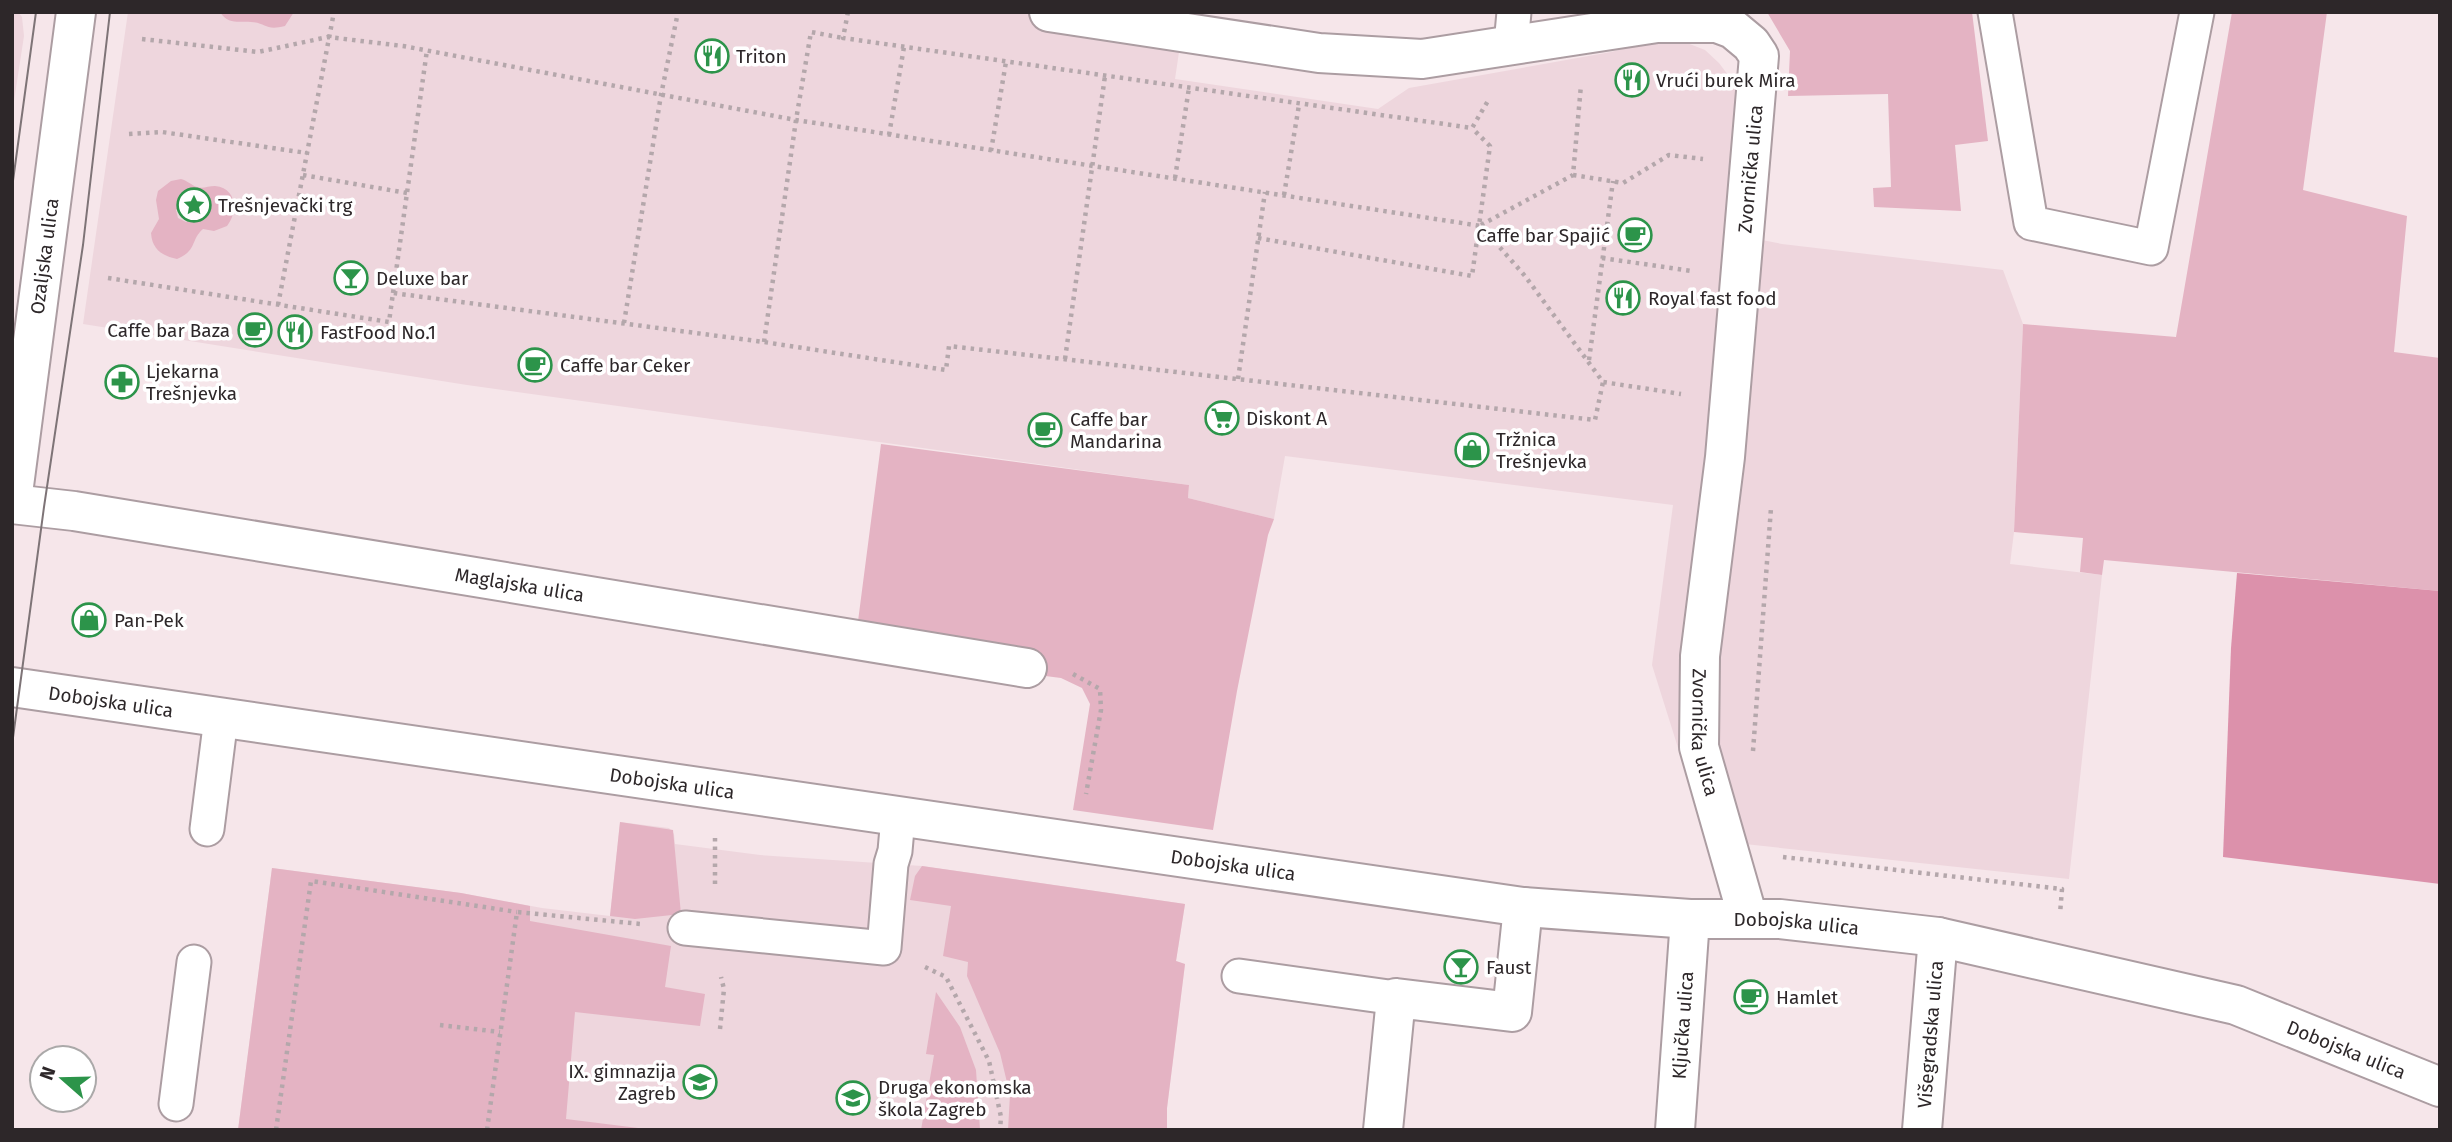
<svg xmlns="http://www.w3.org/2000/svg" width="2452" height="1142" viewBox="0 0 2452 1142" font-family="'Fira Sans',sans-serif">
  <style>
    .built { fill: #eed6dd }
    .green { fill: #e4b3c3; fill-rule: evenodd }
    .forest { fill: #dc91ab }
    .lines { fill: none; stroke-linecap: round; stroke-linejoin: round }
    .service-casing { stroke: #ac9da2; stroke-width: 37 }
    .minor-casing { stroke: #ac9da2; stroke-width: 42 }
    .secondary-casing { stroke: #ac9da2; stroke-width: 42 }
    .path { stroke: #b4a7ab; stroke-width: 4.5; stroke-dasharray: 3.5 5; stroke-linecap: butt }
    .service { stroke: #fff; stroke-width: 33 }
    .minor { stroke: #fff; stroke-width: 38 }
    .secondary { stroke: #fff; stroke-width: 38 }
    .tram { stroke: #7e7477; stroke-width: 2 }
    .labels { text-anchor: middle; stroke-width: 7; stroke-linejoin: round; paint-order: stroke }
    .poi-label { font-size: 19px; fill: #2d2729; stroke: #fff; text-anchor: start }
    .street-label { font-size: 19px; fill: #2d2729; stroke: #fff }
  </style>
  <rect width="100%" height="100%" fill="#f6e6ea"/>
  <!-- built -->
  <g class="built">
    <polygon points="12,12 18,12 22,17 24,36 12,114"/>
    <polygon points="128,12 1185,12 1175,79 1378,109 1409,88 1611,52 1663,39 1687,43 1705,50 1719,63 1737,87 1744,109 1736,235 1782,244 2003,270 2023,324 2014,532 2010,564 2102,575 2069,879 1707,840 1652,665 1673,505 1285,456 1274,519 1188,498 1189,485 467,385 83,324"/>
    <polygon points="620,822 669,828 674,834 675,844 760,855 922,866 1185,904 1176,961 1185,964 1167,1108 1167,1130 238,1130 272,868 461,893 542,908 610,916"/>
  </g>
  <!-- green -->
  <g class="green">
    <path d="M 220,12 L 294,12 L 285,26 C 265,31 267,23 251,22 C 238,21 228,25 220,12 Z"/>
    <polygon points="1767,12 1972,12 1988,141 1955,145 1961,211 1874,207 1873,188 1891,187 1888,94 1788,96 1790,51"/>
    <polygon points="2232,12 2327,12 2303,190 2407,216 2394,352 2440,358 2440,591 2104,560 2102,575 2080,572 2083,538 2014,532 2023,324 2176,337"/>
    <path d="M 181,179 C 188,181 191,185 197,187 C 203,189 208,186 215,186 C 237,188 238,212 227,226 L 214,231 L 203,229 C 190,240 198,250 177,259 C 162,256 152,249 151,233 L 159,219 L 156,200 L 158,191 L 171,181 ZM 186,203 L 192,205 L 195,214 L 191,220 L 186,222 L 178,218 L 176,210 L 180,205 Z"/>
    <polygon points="881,444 1189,485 1188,498 1274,519 1268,535 1237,691 1213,830 1073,810 1090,704 1082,688 1061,678 868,653 857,629"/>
    <polygon points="620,822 673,830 681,914 635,919 610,916"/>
    <polygon points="922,866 1185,904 1176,961 1185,964 1167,1108 1167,1130 1008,1130 1010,1095 1000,1053 967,976 968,962 943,956 951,906 910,900 915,876"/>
    <polygon points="272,868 461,893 530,906 530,921 671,946 665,987 705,994 700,1026 575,1012 566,1119 654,1130 238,1130"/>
    <polygon points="936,992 960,1027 976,1070 980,1130 921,1130 934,1055 926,1054"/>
  </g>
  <!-- forest -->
  <polygon class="forest" points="2237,573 2440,591 2440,884 2223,857 2231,648"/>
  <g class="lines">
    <defs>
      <g id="service">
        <polyline points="1995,12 2031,223 2151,248 2197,12"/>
        <polyline points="1511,45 1514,12"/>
        <polyline points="207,829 221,718"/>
        <polyline points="685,928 884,948 891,864 895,851 898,817"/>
        <polyline points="1239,976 1396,998"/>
        <polyline points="176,1104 194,962"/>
      </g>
      <g id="minor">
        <path id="s1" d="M 1049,12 L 1319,53 L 1422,59 L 1657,23 L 1717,23 L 1733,29 L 1751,44 L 1759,56 L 1725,457 L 1700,656 L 1699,747 L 1748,918"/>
        <path id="s2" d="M 12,504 L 74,511 L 1027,668"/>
        <path id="s3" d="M 12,687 L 1523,907 L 1690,919 L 1780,919 L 1938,937 L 2236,1005 L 2440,1087"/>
        <polyline points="1383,1130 1396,998 1512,1012 1523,907"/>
        <path id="s4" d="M 1675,1130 L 1690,919"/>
        <path id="s5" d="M 1922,1130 L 1938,937"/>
      </g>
      <g id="secondary">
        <path id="s6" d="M 12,501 L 76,12"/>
      </g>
    </defs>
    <!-- service casing -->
    <use href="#service" class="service-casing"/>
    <!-- minor casing -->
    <use href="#minor" class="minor-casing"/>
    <!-- secondary casing -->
    <use href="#secondary" class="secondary-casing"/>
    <!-- path -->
    <g class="path">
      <polyline points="848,12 843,38 1472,128 1489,99"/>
      <polyline points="142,39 258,52 328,37 403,46 796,120 1481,226 1525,276 1603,382 1681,394"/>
      <polyline points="129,134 162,132 307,153"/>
      <polyline points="889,135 904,47"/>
      <polyline points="991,151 1006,62"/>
      <polyline points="303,175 407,193"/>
      <polyline points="1573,175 1623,183 1669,155 1703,159"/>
      <polyline points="1175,178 1189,88"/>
      <polyline points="1284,195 1299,105"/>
      <polyline points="1481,225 1573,175 1581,85"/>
      <polyline points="1258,238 1472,276 1490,146 1472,128"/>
      <polyline points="1602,258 1692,271"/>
      <polyline points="108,278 389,322 393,293 764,342 946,370 949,346 1595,420 1603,382"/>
      <polyline points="393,293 427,50"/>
      <polyline points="278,305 334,12"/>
      <polyline points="624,323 661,95 678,12"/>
      <polyline points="764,342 796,120 811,32 843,38"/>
      <polyline points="1065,359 1105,76"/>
      <polyline points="1589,360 1613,181"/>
      <polyline points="1238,379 1265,192"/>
      <polyline points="1073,674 1100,689 1101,710 1086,794"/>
      <polyline points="1753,751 1771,508"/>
      <polyline points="715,838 715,885"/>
      <polyline points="1783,857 2062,889 2060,914"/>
      <polyline points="925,967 946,977 989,1061 1001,1117 1000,1130"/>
      <polyline points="440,1025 500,1032"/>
      <polyline points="720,1029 724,989 721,977"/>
      <polyline points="276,1130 311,881 517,912"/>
      <polyline points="487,1130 517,912 641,924"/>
    </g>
    <!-- service -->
    <use href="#service" class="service"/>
    <!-- minor -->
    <use href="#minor" class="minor"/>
    <!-- secondary -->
    <use href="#secondary" class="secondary"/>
    <!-- tram -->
    <g class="tram">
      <polyline points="12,188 36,12"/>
      <polyline points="12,745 44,507 83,245 110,12"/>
    </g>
  </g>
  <!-- icons -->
  <defs>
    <symbol id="restaurant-ring" viewBox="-11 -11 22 22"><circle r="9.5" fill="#fff" stroke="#2c944a" stroke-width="1.5"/><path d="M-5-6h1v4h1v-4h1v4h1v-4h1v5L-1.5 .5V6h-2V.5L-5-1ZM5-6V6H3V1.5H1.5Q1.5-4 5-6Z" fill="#2c944a"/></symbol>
    <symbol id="sight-ring" viewBox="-11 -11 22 22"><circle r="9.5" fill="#fff" stroke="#2c944a" stroke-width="1.5"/><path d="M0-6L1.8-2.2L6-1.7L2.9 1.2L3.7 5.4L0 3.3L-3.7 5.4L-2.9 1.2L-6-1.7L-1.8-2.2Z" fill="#2c944a"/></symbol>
    <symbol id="cafe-ring" viewBox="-11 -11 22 22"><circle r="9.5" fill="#fff" stroke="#2c944a" stroke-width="1.5"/><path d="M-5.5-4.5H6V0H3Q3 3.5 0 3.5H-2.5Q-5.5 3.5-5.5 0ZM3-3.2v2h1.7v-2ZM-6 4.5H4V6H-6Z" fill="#2c944a"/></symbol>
    <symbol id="bar-ring" viewBox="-11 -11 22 22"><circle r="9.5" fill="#fff" stroke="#2c944a" stroke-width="1.5"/><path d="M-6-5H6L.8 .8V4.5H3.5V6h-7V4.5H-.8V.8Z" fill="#2c944a"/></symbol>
    <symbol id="pharmacy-ring" viewBox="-11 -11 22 22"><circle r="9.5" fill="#fff" stroke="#2c944a" stroke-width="1.5"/><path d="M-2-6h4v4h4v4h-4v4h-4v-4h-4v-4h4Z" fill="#2c944a"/></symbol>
    <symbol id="supermarket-ring" viewBox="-11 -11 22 22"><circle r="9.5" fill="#fff" stroke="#2c944a" stroke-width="1.5"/><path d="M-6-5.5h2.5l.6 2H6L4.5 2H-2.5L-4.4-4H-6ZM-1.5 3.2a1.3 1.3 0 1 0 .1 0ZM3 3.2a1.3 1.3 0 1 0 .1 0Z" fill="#2c944a"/></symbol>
    <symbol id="shop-ring" viewBox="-11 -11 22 22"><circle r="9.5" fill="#fff" stroke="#2c944a" stroke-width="1.5"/><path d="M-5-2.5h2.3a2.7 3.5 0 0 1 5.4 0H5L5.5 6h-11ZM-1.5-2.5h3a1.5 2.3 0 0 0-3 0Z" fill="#2c944a"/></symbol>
    <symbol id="school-ring" viewBox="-11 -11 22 22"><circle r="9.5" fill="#fff" stroke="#2c944a" stroke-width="1.5"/><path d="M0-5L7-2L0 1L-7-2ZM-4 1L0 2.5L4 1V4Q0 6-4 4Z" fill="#2c944a"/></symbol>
  </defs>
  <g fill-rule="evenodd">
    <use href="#restaurant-ring" x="693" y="37" width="38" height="38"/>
    <use href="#restaurant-ring" x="1613" y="61" width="38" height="38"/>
    <use href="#sight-ring" x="175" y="186" width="38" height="38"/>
    <use href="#cafe-ring" x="1616" y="216" width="38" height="38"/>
    <use href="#bar-ring" x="332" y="259" width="38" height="38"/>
    <use href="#restaurant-ring" x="1604" y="279" width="38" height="38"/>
    <use href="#cafe-ring" x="236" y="311" width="38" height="38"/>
    <use href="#restaurant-ring" x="276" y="313" width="38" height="38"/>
    <use href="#cafe-ring" x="516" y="346" width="38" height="38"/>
    <use href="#pharmacy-ring" x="103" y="363" width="38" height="38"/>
    <use href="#supermarket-ring" x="1203" y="399" width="38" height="38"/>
    <use href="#cafe-ring" x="1026" y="411" width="38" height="38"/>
    <use href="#shop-ring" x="1453" y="431" width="38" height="38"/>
    <use href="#shop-ring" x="70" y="601" width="38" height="38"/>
    <use href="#bar-ring" x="1442" y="948" width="38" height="38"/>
    <use href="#cafe-ring" x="1732" y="978" width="38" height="38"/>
    <use href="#school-ring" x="681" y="1063" width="38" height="38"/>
    <use href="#school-ring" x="834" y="1079" width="38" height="38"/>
  </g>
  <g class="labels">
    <!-- poi labels -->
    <g class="poi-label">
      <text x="736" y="63">Triton</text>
      <text x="1656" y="87">Vrući burek Mira</text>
      <text x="218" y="212">Trešnjevački trg</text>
      <text x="1610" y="242" text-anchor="end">Caffe bar Spajić</text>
      <text x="376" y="285">Deluxe bar</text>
      <text x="1648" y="305">Royal fast food</text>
      <text x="230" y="337" text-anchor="end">Caffe bar Baza</text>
      <text x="320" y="339">FastFood No.1</text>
      <text x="560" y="372">Caffe bar Ceker</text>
      <text x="146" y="378">Ljekarna<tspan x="146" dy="22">Trešnjevka</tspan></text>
      <text x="1246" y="425">Diskont A</text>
      <text x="1070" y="426">Caffe bar<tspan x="1070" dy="22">Mandarina</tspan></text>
      <text x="1496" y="446">Tržnica<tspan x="1496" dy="22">Trešnjevka</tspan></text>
      <text x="114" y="627">Pan-Pek</text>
      <text x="1486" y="974">Faust</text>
      <text x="1776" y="1004">Hamlet</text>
      <text x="676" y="1078" text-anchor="end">IX. gimnazija<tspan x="676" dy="22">Zagreb</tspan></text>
      <text x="878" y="1094">Druga ekonomska<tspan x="878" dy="22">škola Zagreb</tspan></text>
    </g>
    <!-- street labels -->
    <g class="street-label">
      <text transform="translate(1750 169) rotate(-85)" y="7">Zvornička ulica</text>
      <text dy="7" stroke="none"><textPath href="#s6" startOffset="247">Ozaljska ulica</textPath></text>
      <text dy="7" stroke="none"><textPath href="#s2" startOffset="514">Maglajska ulica</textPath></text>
      <text dy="7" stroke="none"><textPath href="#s3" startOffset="100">Dobojska ulica</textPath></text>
      <text dy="7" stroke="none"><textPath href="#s1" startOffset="1409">Zvornička ulica</textPath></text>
      <text dy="7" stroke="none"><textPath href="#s3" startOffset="667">Dobojska ulica</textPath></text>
      <text dy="7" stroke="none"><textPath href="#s3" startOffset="1234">Dobojska ulica</textPath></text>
      <text dy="7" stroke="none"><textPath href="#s3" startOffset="1801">Dobojska ulica</textPath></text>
      <text dy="7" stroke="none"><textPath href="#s4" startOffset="105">Ključka ulica</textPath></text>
      <text dy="7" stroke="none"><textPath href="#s5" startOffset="96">Višegradska ulica</textPath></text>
      <text dy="7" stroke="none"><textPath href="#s3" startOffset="2368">Dobojska ulica</textPath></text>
    </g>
  </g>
  <!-- border -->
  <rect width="2452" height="1142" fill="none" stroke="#2d2729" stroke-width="28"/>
  <!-- north arrow -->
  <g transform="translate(63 1079) rotate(290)"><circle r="33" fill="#ffffff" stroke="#aba9a9" stroke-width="2"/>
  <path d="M0-5L12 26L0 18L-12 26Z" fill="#2c944a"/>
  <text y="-10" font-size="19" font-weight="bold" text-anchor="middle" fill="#2d2729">N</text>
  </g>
</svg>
